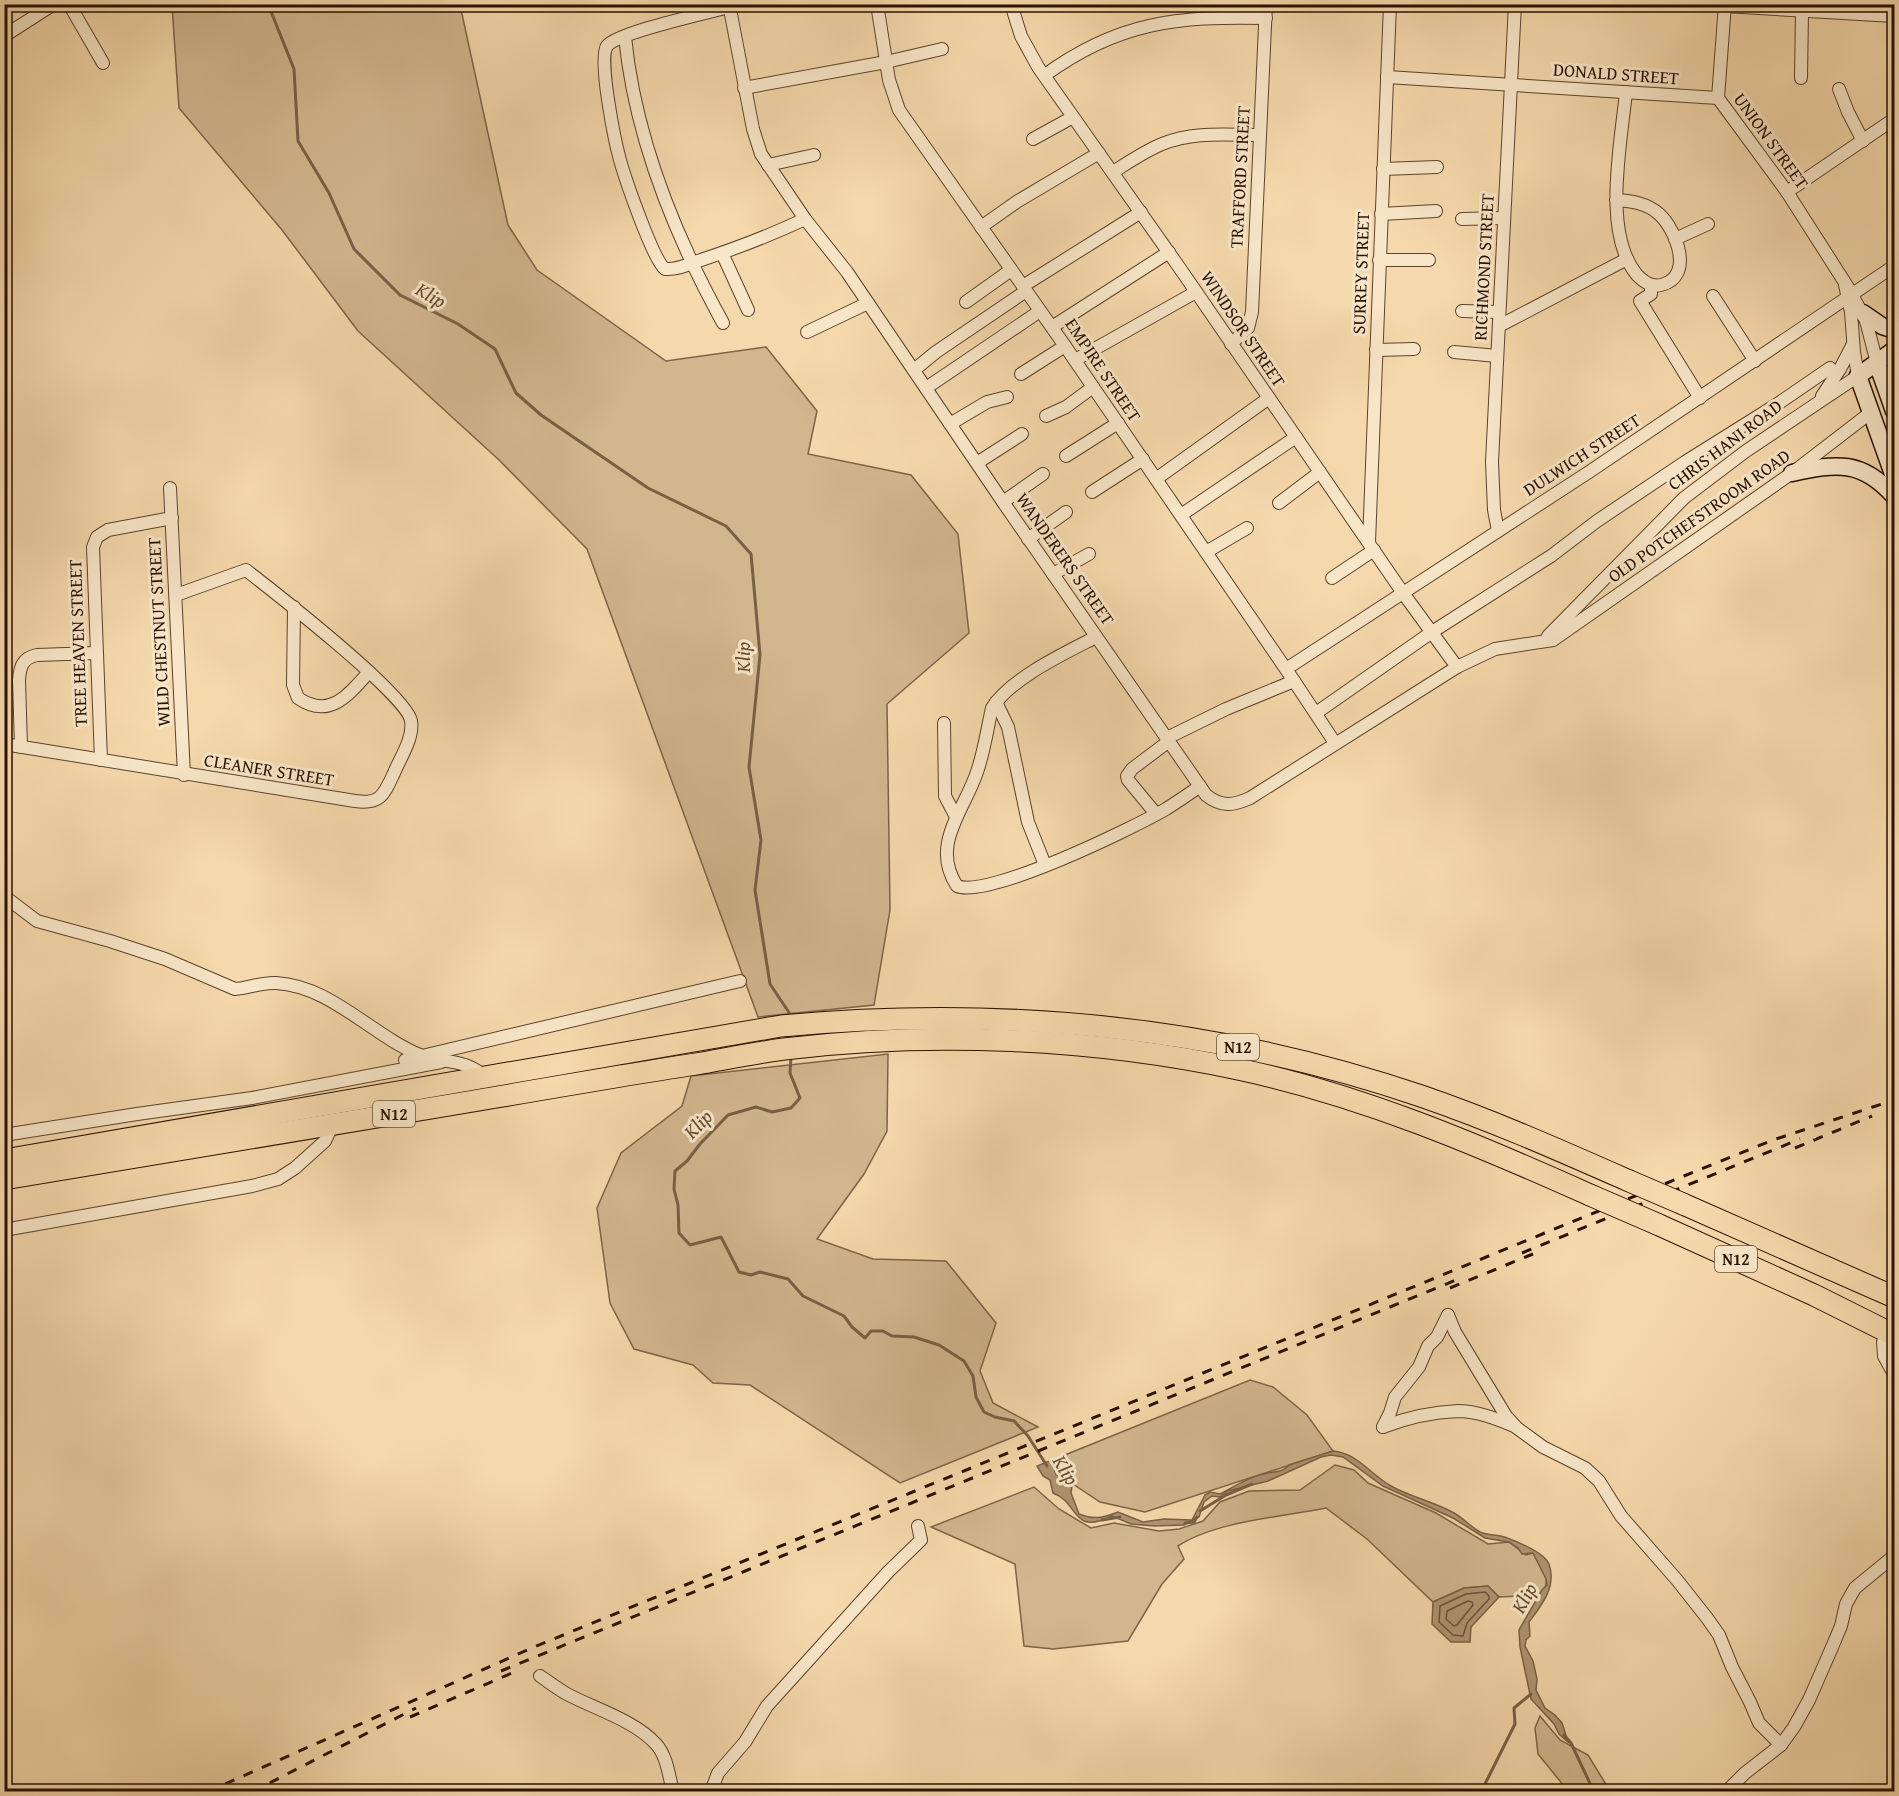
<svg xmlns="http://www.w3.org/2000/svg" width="1899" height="1796" viewBox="0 0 1899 1796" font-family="'Gentium Book Plus',serif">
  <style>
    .green { fill: #d2b68e; stroke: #7d6448; stroke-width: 1.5 }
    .water { fill: #af9471; stroke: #796044; stroke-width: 1.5 }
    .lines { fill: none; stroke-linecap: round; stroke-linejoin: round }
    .shore { stroke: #6c5239; stroke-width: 1.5 }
    .stream { stroke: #796044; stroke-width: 3 }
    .street-casing { stroke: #5b432c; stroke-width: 14 }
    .secondary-casing { stroke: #281101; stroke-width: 19 }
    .highway-casing { stroke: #281101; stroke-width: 23 }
    .street { stroke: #f8e6c8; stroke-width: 12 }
    .secondary { stroke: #f8e6c8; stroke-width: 16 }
    .highway { stroke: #f5d8ab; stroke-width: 21 }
    .rail { stroke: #281101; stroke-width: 3; stroke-dasharray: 10 10; stroke-linecap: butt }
    .highway-bridge-casing { stroke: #281101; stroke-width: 23; stroke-linecap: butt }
    .highway-bridge { stroke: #f5d8ab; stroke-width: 21 }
    .labels { text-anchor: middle; stroke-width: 6; stroke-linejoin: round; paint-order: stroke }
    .shield { fill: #f8e6c8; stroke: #66513d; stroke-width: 1.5 }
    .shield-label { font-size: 16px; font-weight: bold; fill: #281101 }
    .street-label { font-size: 18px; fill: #281101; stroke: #f8e6c8 }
    .water-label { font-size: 20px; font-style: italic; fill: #654c33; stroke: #f8e6c8 }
  </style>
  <rect width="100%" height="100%" fill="#f5d8ab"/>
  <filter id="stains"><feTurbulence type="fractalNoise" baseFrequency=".00333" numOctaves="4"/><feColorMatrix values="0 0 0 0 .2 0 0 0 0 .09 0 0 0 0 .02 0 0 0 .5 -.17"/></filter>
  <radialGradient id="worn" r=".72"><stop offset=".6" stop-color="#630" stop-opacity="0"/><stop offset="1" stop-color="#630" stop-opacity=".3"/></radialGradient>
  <!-- green -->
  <g class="green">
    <polygon points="172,5 460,5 508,225 537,270 666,361 766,347 817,411 808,454 911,475 958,534 969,633 887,704 890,910 874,1005 758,1017 587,549 499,460 358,331 282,230 179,108"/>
    <polygon points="888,1054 887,1131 864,1174 817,1239 873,1259 946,1261 996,1323 980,1371 993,1403 1038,1427 900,1483 750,1385 713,1383 693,1365 634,1349 610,1303 597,1208 621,1153 682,1106 691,1076"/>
    <polygon points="1250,1380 1273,1387 1307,1415 1333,1451 1145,1512 1100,1502 1073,1484 1060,1457"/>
    <path d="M 1335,1465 L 1354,1470 L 1368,1483 L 1436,1513 L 1488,1544 L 1509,1542 L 1526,1555 L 1533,1553 C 1542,1568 1553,1580 1541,1595 L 1499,1597 L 1488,1586 L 1464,1588 L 1433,1602 L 1367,1539 L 1326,1508 C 1282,1517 1216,1521 1178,1546 L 1184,1559 L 1162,1584 L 1128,1641 L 1053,1649 L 1024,1646 L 1015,1564 L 931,1527 L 1034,1487 L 1059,1509 L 1091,1528 L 1114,1523 L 1159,1531 L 1179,1529 L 1203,1521 L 1220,1502 L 1249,1491 L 1300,1490 Z"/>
    <polygon points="1540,1716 1560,1740 1588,1755 1610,1791 1568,1791 1538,1754 1535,1728"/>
  </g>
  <!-- water -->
  <g class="water">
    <path d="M 1333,1451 C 1357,1453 1370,1474 1391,1486 C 1410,1497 1435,1502 1454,1513 C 1463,1518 1471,1527 1480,1532 C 1489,1536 1498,1534 1507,1538 C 1518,1542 1545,1553 1549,1564 C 1557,1587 1541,1606 1529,1622 L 1530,1636 L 1526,1640 L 1525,1646 L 1533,1661 L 1537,1679 L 1536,1690 L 1545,1708 L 1555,1715 L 1562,1723 L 1568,1742 L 1559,1734 L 1554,1724 L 1531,1699 L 1520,1647 L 1519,1630 L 1542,1590 L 1547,1585 L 1546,1579 L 1533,1553 L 1522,1554 L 1518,1548 L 1509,1542 L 1485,1538 L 1453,1518 L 1383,1486 L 1343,1457 L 1331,1455 L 1321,1457 L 1268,1481 L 1228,1491 L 1220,1497 L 1212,1496 L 1204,1502 L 1199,1517 L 1184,1525 L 1154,1526 L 1131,1524 L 1112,1516 C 1071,1536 1080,1503 1053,1493 L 1050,1480 L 1043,1476 L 1037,1466 L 1052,1460 L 1056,1475 L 1067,1479 L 1072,1486 L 1071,1493 L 1079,1514 C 1094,1520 1103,1518 1118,1512 L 1143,1522 L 1164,1519 L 1192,1520 L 1205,1495 L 1210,1492 L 1220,1494 C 1236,1486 1250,1476 1268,1473 C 1276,1471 1282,1473 1289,1465 Z"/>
    <polygon points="1488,1586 1499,1597 1471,1627 1470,1642 1451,1642 1432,1624 1433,1602 1464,1588"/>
  </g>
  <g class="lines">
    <!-- shore -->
    <g class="shore">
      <polygon points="1485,1592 1489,1596 1489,1599 1467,1623 1463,1636 1453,1635 1439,1622 1440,1606 1466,1594"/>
      <polygon points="1468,1601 1472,1602 1473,1605 1457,1625 1454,1626 1446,1619 1447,1611"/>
    </g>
    <!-- stream -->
    <g class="stream">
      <polyline points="268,4 294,69 298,141 329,193 354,249 400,295 458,324 495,349 516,393 541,415 648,488 726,526 751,554 760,655 749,767 761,840 755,890 770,984 792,1017"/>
      <polyline points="791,1056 790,1073 800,1098 791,1108 772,1112 756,1107 728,1115 700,1144 687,1161 675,1171 674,1189 678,1205 679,1233 690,1245 721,1237 739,1272 751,1275 760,1272 788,1279 803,1296 844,1316 852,1327 865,1338 871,1331 883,1331 892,1336 914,1337 939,1345 964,1361 973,1376 976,1397 984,1412 995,1417 1014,1421 1028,1436 1047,1466"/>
      <polyline points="1200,1511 1226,1495 1252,1484"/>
      <polyline points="1102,1520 1120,1517"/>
      <polyline points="1185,1523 1194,1522 1197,1517"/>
      <polyline points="1564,1735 1571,1743 1594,1792"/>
      <polyline points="1481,1792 1515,1724 1514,1708 1531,1694"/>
    </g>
    <defs>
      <g id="street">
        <polyline points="69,4 103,63"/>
        <path d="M 729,4 L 753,129 L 761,154 L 805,219 L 847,272 L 1003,502 L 1206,795 C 1221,807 1233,806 1250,798 L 1457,667 L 1495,649 L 1553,640 L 1792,473 L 1870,413"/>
        <polyline points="877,4 889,80 899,110 1065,346 1294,681 1335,743"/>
        <polyline points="1011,4 1021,36 1038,67 1179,267 1403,593 1457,667"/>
        <polyline points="1725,4 1718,98 1787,192 1849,289 1866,321 1877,363"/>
        <polyline points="1725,6 1894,16"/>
        <path d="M 729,7 C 708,13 618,32 607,46 C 598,59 615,142 620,160 C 625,178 653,260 665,269 C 677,270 690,264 701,260 C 737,248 771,235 805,219"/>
        <polyline points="4,36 54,4"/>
        <path d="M 625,37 C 635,138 674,234 723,323"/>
        <path d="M 1045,75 C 1118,22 1177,16 1266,18"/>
        <polyline points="1387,77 1718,98"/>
        <polyline points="1801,78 1802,11"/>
        <polyline points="744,88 886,62 942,49"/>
        <polyline points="1839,89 1848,112 1863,141"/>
        <polyline points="1033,139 1073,117"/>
        <polyline points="768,165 814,155"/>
        <polyline points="1383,169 1437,167"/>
        <path d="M 1113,172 C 1129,162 1145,151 1162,144 C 1193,131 1227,135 1260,135"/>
        <polyline points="1787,192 1894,119"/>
        <path d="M 1616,200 C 1631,201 1647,203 1659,214 C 1676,229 1695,277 1661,285 C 1651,287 1644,282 1637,275 C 1602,233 1621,144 1626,92"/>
        <polyline points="1381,214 1436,211"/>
        <polyline points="1462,219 1504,218"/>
        <polyline points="981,227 1018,201 1099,153"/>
        <polyline points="1675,239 1708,224"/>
        <polyline points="722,253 748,310"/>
        <polyline points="1379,260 1429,260"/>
        <polyline points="1023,286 1141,212"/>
        <polyline points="1651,286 1651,294 1640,301 1700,398"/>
        <polyline points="1713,296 1755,361"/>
        <polyline points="966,302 1011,270"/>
        <polyline points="1462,311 1499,312"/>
        <polyline points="1499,326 1627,259"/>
        <polyline points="1052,327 1169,252"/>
        <polyline points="807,332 868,303"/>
        <polyline points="1231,344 1248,328 1252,312 1266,4"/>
        <polyline points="1376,350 1414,349"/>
        <polyline points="1454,352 1497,356"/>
        <polyline points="1075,360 1196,292"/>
        <polyline points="914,370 936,352 1026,291"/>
        <polyline points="1021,374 1065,346"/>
        <polyline points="926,388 1040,311"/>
        <polyline points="1822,396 1840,369 1853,344"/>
        <polyline points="1046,416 1066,407 1093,387"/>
        <polyline points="950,424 987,402 1007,397"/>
        <polyline points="1066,456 1118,423"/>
        <polyline points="977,463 1022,434"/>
        <polyline points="1156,479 1269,398"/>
        <polyline points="170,488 184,775"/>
        <polyline points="1092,492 1143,459"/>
        <polyline points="1003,502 1043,474"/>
        <polyline points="1279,503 1320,472"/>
        <polyline points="1181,515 1296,437"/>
        <polyline points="1498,531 1494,510 1492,462 1515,4"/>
        <polyline points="1028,539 1066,512"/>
        <polyline points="1369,542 1390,4"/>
        <polyline points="1206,552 1247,528"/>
        <polyline points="1053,574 1089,554"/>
        <polyline points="1332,578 1374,550"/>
        <path d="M 294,607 L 293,685 L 298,698 C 330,720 349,694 369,672"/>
        <polyline points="1548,636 1684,498 1746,451 1858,376 1854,352 1851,312 1845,285"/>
        <path d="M 1096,637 C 1065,653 1011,678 992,708 C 987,730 984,752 977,772 C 964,811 930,845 957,886 C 988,899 1133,828 1166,809 C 1177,802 1189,794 1200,786"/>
        <polyline points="1286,669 1589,472 1894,266"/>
        <polyline points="996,702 1008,727 1028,822 1045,865"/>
        <polyline points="1316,713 1432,632 1551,556 1597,521 1685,462 1776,405 1830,368"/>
        <polyline points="944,723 945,796 956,817"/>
        <polyline points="1167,738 1226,709 1294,681"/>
        <path d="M 4,744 L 355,801 C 381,805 384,794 394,773 C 400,758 414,738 411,721 C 408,696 273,591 246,570 L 176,595"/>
        <path d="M 21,747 L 19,680 C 20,667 22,658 37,655 L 96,653"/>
        <polyline points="101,760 93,547 97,537 108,530 172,518"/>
        <polyline points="1156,814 1128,780 1127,776 1132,769 1169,741"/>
        <path d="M 4,896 L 37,921 L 110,941 L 165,959 L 235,989 C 249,988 262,982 276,983 C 331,986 371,1035 420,1055 C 434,1061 451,1060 465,1065 C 472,1067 479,1072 485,1076"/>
        <polyline points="405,1060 740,981"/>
        <polyline points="4,1135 137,1114 252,1098 441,1062"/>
        <polyline points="4,1230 252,1186 278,1179 295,1168 325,1141 333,1124"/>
        <polyline points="1448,1315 1455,1332 1506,1416 1517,1428 1543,1447 1585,1468 1599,1481 1621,1516 1677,1580 1707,1618 1719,1635 1732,1667 1750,1702 1759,1723 1781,1745"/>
        <polyline points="1894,1317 1894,1316"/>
        <polyline points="1883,1342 1884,1356 1894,1374"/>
        <path d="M 1383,1427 C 1406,1418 1434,1412 1458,1411 C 1477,1411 1497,1419 1514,1426"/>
        <polyline points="1383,1427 1390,1413 1395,1397 1419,1367 1428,1346 1437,1337 1448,1315"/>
        <path d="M 540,1676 C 549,1682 558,1689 567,1694 C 595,1709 634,1720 656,1744 C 667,1756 669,1776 673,1792"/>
        <polyline points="711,1792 718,1773 745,1742 767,1706 888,1572 921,1540 918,1526"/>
        <polyline points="1726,1792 1745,1773 1781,1745 1794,1727 1809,1700 1833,1645 1841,1626 1846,1604 1855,1588 1894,1556"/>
      </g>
      <g id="secondary">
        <polyline points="1863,313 1882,326 1894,330"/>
        <polyline points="1894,350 1858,376 1894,477"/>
        <polyline points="1877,363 1894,411"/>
        <path d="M 1792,473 C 1837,463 1862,460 1894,496"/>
      </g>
      <g id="highway">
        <path d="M 4,1160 L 781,1026 C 999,1006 1213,1025 1421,1096 C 1491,1120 1559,1150 1627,1180"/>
        <path d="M 4,1179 C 171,1151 337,1124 503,1096 C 567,1085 631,1074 696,1064 C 725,1059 754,1053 784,1049 C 932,1031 1092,1038 1238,1069 C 1361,1095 1476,1144 1590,1195"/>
        <polyline points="1683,1204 1894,1297"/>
        <polyline points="1657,1224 1814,1295 1894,1335"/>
      </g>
    </defs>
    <!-- street casing -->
    <use href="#street" class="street-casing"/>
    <!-- secondary casing -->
    <use href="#secondary" class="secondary-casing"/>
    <!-- highway casing -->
    <use href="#highway" class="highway-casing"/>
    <!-- street -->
    <use href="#street" class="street"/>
    <!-- secondary -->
    <use href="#secondary" class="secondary"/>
    <!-- highway -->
    <use href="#highway" class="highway"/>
    <!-- rail -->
    <g class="rail">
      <polyline points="1795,1148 1872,1116"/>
      <polyline points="1522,1253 1800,1139"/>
      <polyline points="1450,1288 1533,1254"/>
      <polyline points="501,1671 1456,1280"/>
      <polyline points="410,1717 512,1673"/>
      <polyline points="207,1792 534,1647 1684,1176 1773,1140 1894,1100"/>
      <polyline points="252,1792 416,1708"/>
    </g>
    <defs>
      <g id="highway-bridge">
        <polyline points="1627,1180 1683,1204"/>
        <polyline points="1590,1195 1657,1224"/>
      </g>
    </defs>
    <!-- highway-bridge casing -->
    <use href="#highway-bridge" class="highway-bridge-casing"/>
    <!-- highway-bridge -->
    <use href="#highway-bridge" class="highway-bridge"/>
  </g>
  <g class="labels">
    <!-- shield labels -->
    <g class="shield">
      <rect x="1217" y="1034" width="42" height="26" rx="4.5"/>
      <rect x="373" y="1101" width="42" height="26" rx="4.5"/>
      <rect x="1715" y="1246" width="42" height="26" rx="4.5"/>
    </g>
    <g class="shield-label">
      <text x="1238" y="1053">N12</text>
      <text x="394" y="1120">N12</text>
      <text x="1736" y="1265">N12</text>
    </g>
    <!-- street labels -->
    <g class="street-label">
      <text transform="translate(1616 74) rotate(4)" y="6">DONALD STREET</text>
      <text transform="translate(1771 141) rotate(54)" y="6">UNION STREET</text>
      <text transform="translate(1240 177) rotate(-87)" y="6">TRAFFORD STREET</text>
      <text transform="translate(1484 267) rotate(-87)" y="6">RICHMOND STREET</text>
      <text transform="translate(1361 273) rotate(-88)" y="6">SURREY STREET</text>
      <text transform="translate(1243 329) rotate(56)" y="6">WINDSOR STREET</text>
      <text transform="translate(1103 370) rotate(56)" y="6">EMPIRE STREET</text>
      <text transform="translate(1725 445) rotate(-37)" y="6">CHRIS HANI ROAD</text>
      <text transform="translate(1582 455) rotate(-33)" y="6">DULWICH STREET</text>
      <text transform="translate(1699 516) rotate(-35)" y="6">OLD POTCHEFSTROOM ROAD</text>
      <text transform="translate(1065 559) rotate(55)" y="6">WANDERERS STREET</text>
      <text transform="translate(159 632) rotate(-93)" y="6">WILD CHESTNUT STREET</text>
      <text transform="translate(78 643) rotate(-92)" y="6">TREE HEAVEN STREET</text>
      <text transform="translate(269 770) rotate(9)" y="6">CLEANER STREET</text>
    </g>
    <!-- water labels -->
    <g class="water-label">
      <text transform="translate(431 295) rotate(30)" y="7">Klip</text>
      <text transform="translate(743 657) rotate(-90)" y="7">Klip</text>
      <text transform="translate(698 1124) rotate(-46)" y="7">Klip</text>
      <text transform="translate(1066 1470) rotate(59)" y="7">Klip</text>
      <text transform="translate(1524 1598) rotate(-61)" y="7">Klip</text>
    </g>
  </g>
  <!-- margin -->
  <rect width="1899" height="1796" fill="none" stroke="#f5d8ab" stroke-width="24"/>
  <rect x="6" y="6" width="1887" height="1784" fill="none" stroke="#281101" stroke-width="3"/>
  <rect x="12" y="12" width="1875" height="1772" fill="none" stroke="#281101" stroke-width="1.5"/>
  <rect width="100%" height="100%" filter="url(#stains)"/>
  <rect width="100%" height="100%" fill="url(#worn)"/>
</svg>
